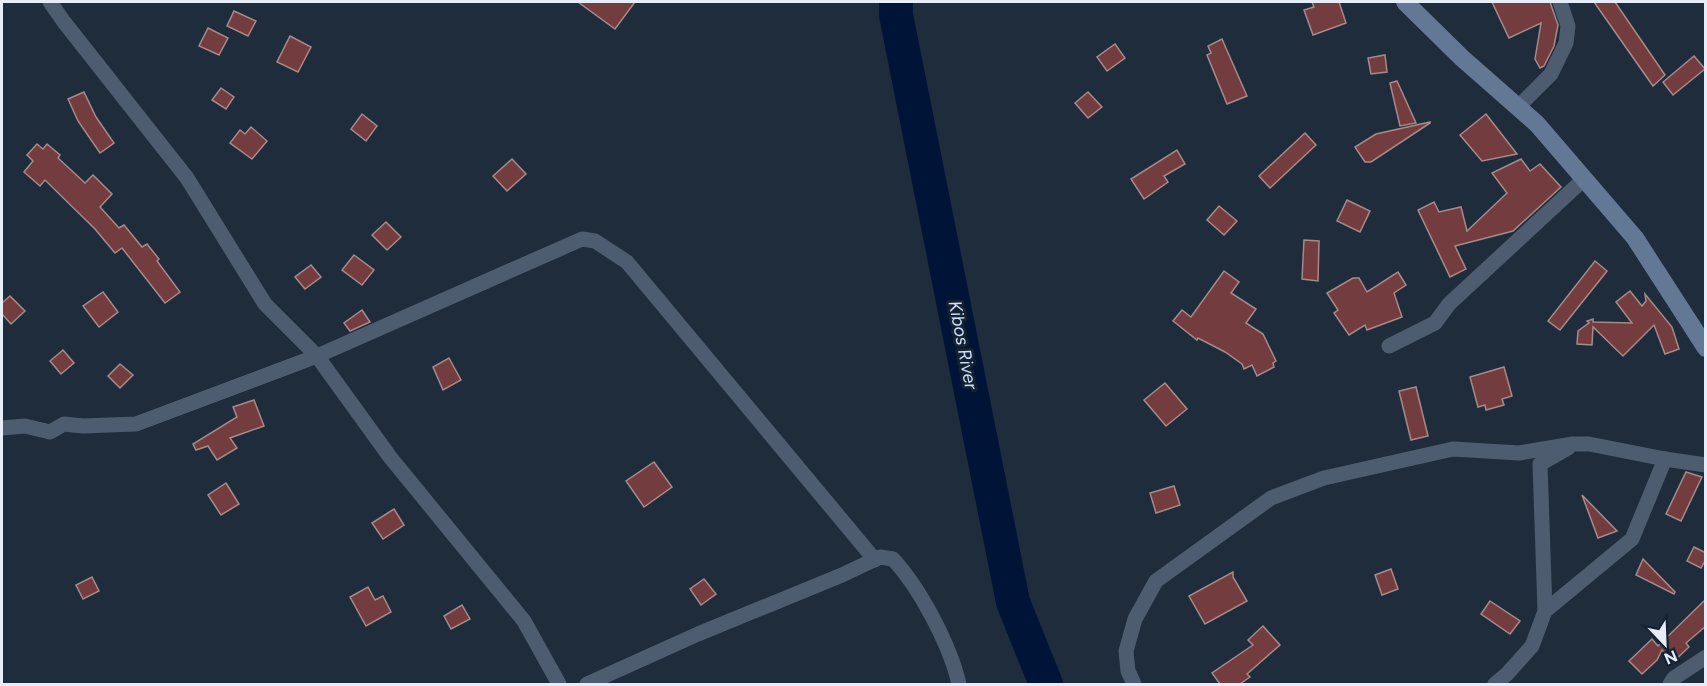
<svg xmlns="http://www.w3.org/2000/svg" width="1707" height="686" viewBox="0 0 1707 686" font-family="Figtree,sans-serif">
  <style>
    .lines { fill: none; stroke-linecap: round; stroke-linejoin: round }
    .river { stroke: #001438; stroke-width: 34 }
    .building { fill: #733c3e; stroke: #a78a8a; stroke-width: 1.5 }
    .street { stroke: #4e5c6f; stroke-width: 15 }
    .secondary { stroke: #627895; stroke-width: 18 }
    .labels { text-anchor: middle; stroke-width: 6; stroke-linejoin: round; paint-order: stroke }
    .water-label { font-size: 18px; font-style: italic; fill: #cde1fc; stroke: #152232 }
  </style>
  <rect width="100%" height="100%" fill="#1f2c3c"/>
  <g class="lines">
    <!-- river -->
    <polyline class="river" points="896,2 896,15 1013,602 1046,684"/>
  </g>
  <!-- building -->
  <g class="building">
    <polygon points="578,2 635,2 615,29"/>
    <polygon points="1312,2 1339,2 1346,23 1313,35 1304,10 1314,7"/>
    <polygon points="1492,2 1550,2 1558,25 1554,46 1544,66 1540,68 1535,59 1541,23 1509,38"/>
    <polygon points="1594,2 1615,2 1665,75 1653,86"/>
    <polygon points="234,11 256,21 248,36 227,26"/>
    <polygon points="208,28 228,38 219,55 199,46"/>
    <polygon points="290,36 311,47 298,72 277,62"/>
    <polygon points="1222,39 1247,96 1227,104 1207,55 1211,53 1208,46"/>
    <polygon points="1115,44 1125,58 1107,71 1097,57"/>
    <polygon points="1385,55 1387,72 1371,74 1368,58"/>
    <polygon points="1694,56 1705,69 1673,95 1663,82"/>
    <polygon points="1397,81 1416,123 1400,126 1390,83"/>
    <polygon points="221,88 234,97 226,109 212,100"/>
    <polygon points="84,92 96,117 114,143 100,153 78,121 68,99"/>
    <polygon points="1088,92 1102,107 1088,118 1075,103"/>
    <polygon points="362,114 377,126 366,141 351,129"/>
    <polygon points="1486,114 1517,154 1482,161 1460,135"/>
    <polygon points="1430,122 1430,123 1371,162 1365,162 1355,147 1376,134"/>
    <polygon points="251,127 267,141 252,159 230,143 240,130 245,134"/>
    <polygon points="1305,133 1316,145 1270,188 1259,176"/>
    <polygon points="37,144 43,149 47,144 60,155 58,158 85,183 93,175 112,194 100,207 119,228 124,225 142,247 147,244 159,259 157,261 180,292 165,303 122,248 115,253 95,229 45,180 40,186 24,172 33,161 27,155"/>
    <polygon points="1177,150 1185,164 1164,176 1168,182 1144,199 1131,179"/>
    <polygon points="512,159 526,174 507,191 493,176"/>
    <polygon points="1521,159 1530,171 1540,164 1561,187 1513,231 1455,246 1466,269 1450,277 1418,210 1434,202 1439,212 1461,207 1467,231 1507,193 1492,173"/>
    <polygon points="1347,200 1370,211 1360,232 1337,221"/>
    <polygon points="1219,206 1237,221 1224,235 1207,220"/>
    <polygon points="386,222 401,237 387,250 372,235"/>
    <polygon points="1304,240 1319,241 1318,281 1302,279"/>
    <polygon points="354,255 374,270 362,285 342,270"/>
    <polygon points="1595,261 1607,271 1560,330 1548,321"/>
    <polygon points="311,265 321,277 305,289 295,277"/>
    <polygon points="1224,271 1239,282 1231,293 1256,309 1246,323 1263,334 1276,361 1273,363 1274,367 1257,376 1252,365 1244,369 1242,364 1225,352 1198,338 1197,340 1173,321 1182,310 1191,317"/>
    <polygon points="1398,272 1406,285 1394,293 1402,317 1367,330 1365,325 1349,335 1334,313 1338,310 1327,293 1353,278 1359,278 1367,292"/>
    <polygon points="1630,291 1642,306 1646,301 1645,294 1672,327 1679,349 1665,354 1654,325 1623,356 1593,327 1592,345 1577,344 1578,331 1589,323 1587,321 1593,319 1593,322 1632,323 1616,302"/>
    <polygon points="103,292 118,312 99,327 83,306"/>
    <polygon points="10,296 25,311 11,324 2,314 2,303"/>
    <polygon points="362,310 370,322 350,331 344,323"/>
    <polygon points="63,350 74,363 61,374 50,361"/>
    <polygon points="449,358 461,380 443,390 433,367"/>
    <polygon points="120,364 133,375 120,388 108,376"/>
    <polygon points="1504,367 1512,396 1502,399 1504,405 1486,410 1485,405 1478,407 1470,377"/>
    <polygon points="1165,383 1187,409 1166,426 1144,400"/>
    <polygon points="1416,387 1428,436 1411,440 1399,391"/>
    <polygon points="254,400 264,426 230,438 237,448 217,460 208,446 196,450 193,444 237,417 233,407"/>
    <polygon points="654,462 672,487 644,507 626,481"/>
    <polygon points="1686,472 1702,477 1681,521 1666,514"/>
    <polygon points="226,483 239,504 221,515 208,495"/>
    <polygon points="1174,486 1180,505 1156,513 1150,493"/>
    <polygon points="1582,495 1617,531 1598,538"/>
    <polygon points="394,509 404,525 383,539 372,523"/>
    <polygon points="1694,547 1706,553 1706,559 1701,568 1687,561"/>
    <polygon points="1643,559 1675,592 1674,594 1636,575"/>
    <polygon points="1391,569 1398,589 1382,595 1375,575"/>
    <polygon points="1233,572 1233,577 1247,601 1205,624 1189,596"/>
    <polygon points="92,577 99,591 83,599 76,585"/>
    <polygon points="704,579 716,594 701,605 690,589"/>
    <polygon points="368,587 375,600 383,596 391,612 366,626 350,597"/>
    <polygon points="1706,599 1706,626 1686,643 1689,647 1673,662 1662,650 1657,660 1642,674 1629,661 1652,639 1658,646"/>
    <polygon points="1490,601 1520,621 1510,634 1481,614"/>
    <polygon points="462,605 470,619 451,629 444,616"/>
    <polygon points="1263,626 1280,645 1247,674 1250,677 1240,684 1220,684 1212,673 1253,645 1248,640"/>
  </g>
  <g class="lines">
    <!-- street -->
    <g class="street">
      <polyline points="50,2 64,22 187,178 265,304 317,356 390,457 524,621 559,684"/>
      <polyline points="1518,107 1551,74 1566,43 1568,26 1560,2"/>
      <polyline points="1389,346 1435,323 1449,304 1584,179"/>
      <polyline points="2,428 25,426 50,432 64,424 83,426 136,424 317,356 582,239 595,241 627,262 875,560"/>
      <polyline points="1545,611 1632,539 1665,459"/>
      <path d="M 587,684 L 698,634 L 842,575 L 880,557 L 893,559 C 920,588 950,645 959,684"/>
      <polyline points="1134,684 1128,671 1126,651 1135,619 1156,581 1271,498 1324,478 1453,449 1519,453 1573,444 1589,444 1665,459 1706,465"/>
      <polyline points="1495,684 1507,674 1532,646 1545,611 1540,464 1568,448"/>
      <polyline points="1670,684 1674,678 1706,657"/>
    </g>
    <!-- secondary -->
    <polyline class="secondary" points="1405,2 1462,58 1537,124 1635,238 1706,348"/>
  </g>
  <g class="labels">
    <!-- water labels -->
    <g class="water-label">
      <text transform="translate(963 345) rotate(79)" y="6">Kibos River</text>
    </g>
  </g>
  <!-- border -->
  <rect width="1707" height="686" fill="none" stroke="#e4edf8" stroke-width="6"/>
  <!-- north arrow -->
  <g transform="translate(1665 644) rotate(157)" stroke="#152232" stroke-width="4.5" paint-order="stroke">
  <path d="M0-4.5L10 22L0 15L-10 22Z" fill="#e4edf8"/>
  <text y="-9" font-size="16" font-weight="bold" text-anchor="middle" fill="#e4edf8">N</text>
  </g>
</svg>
